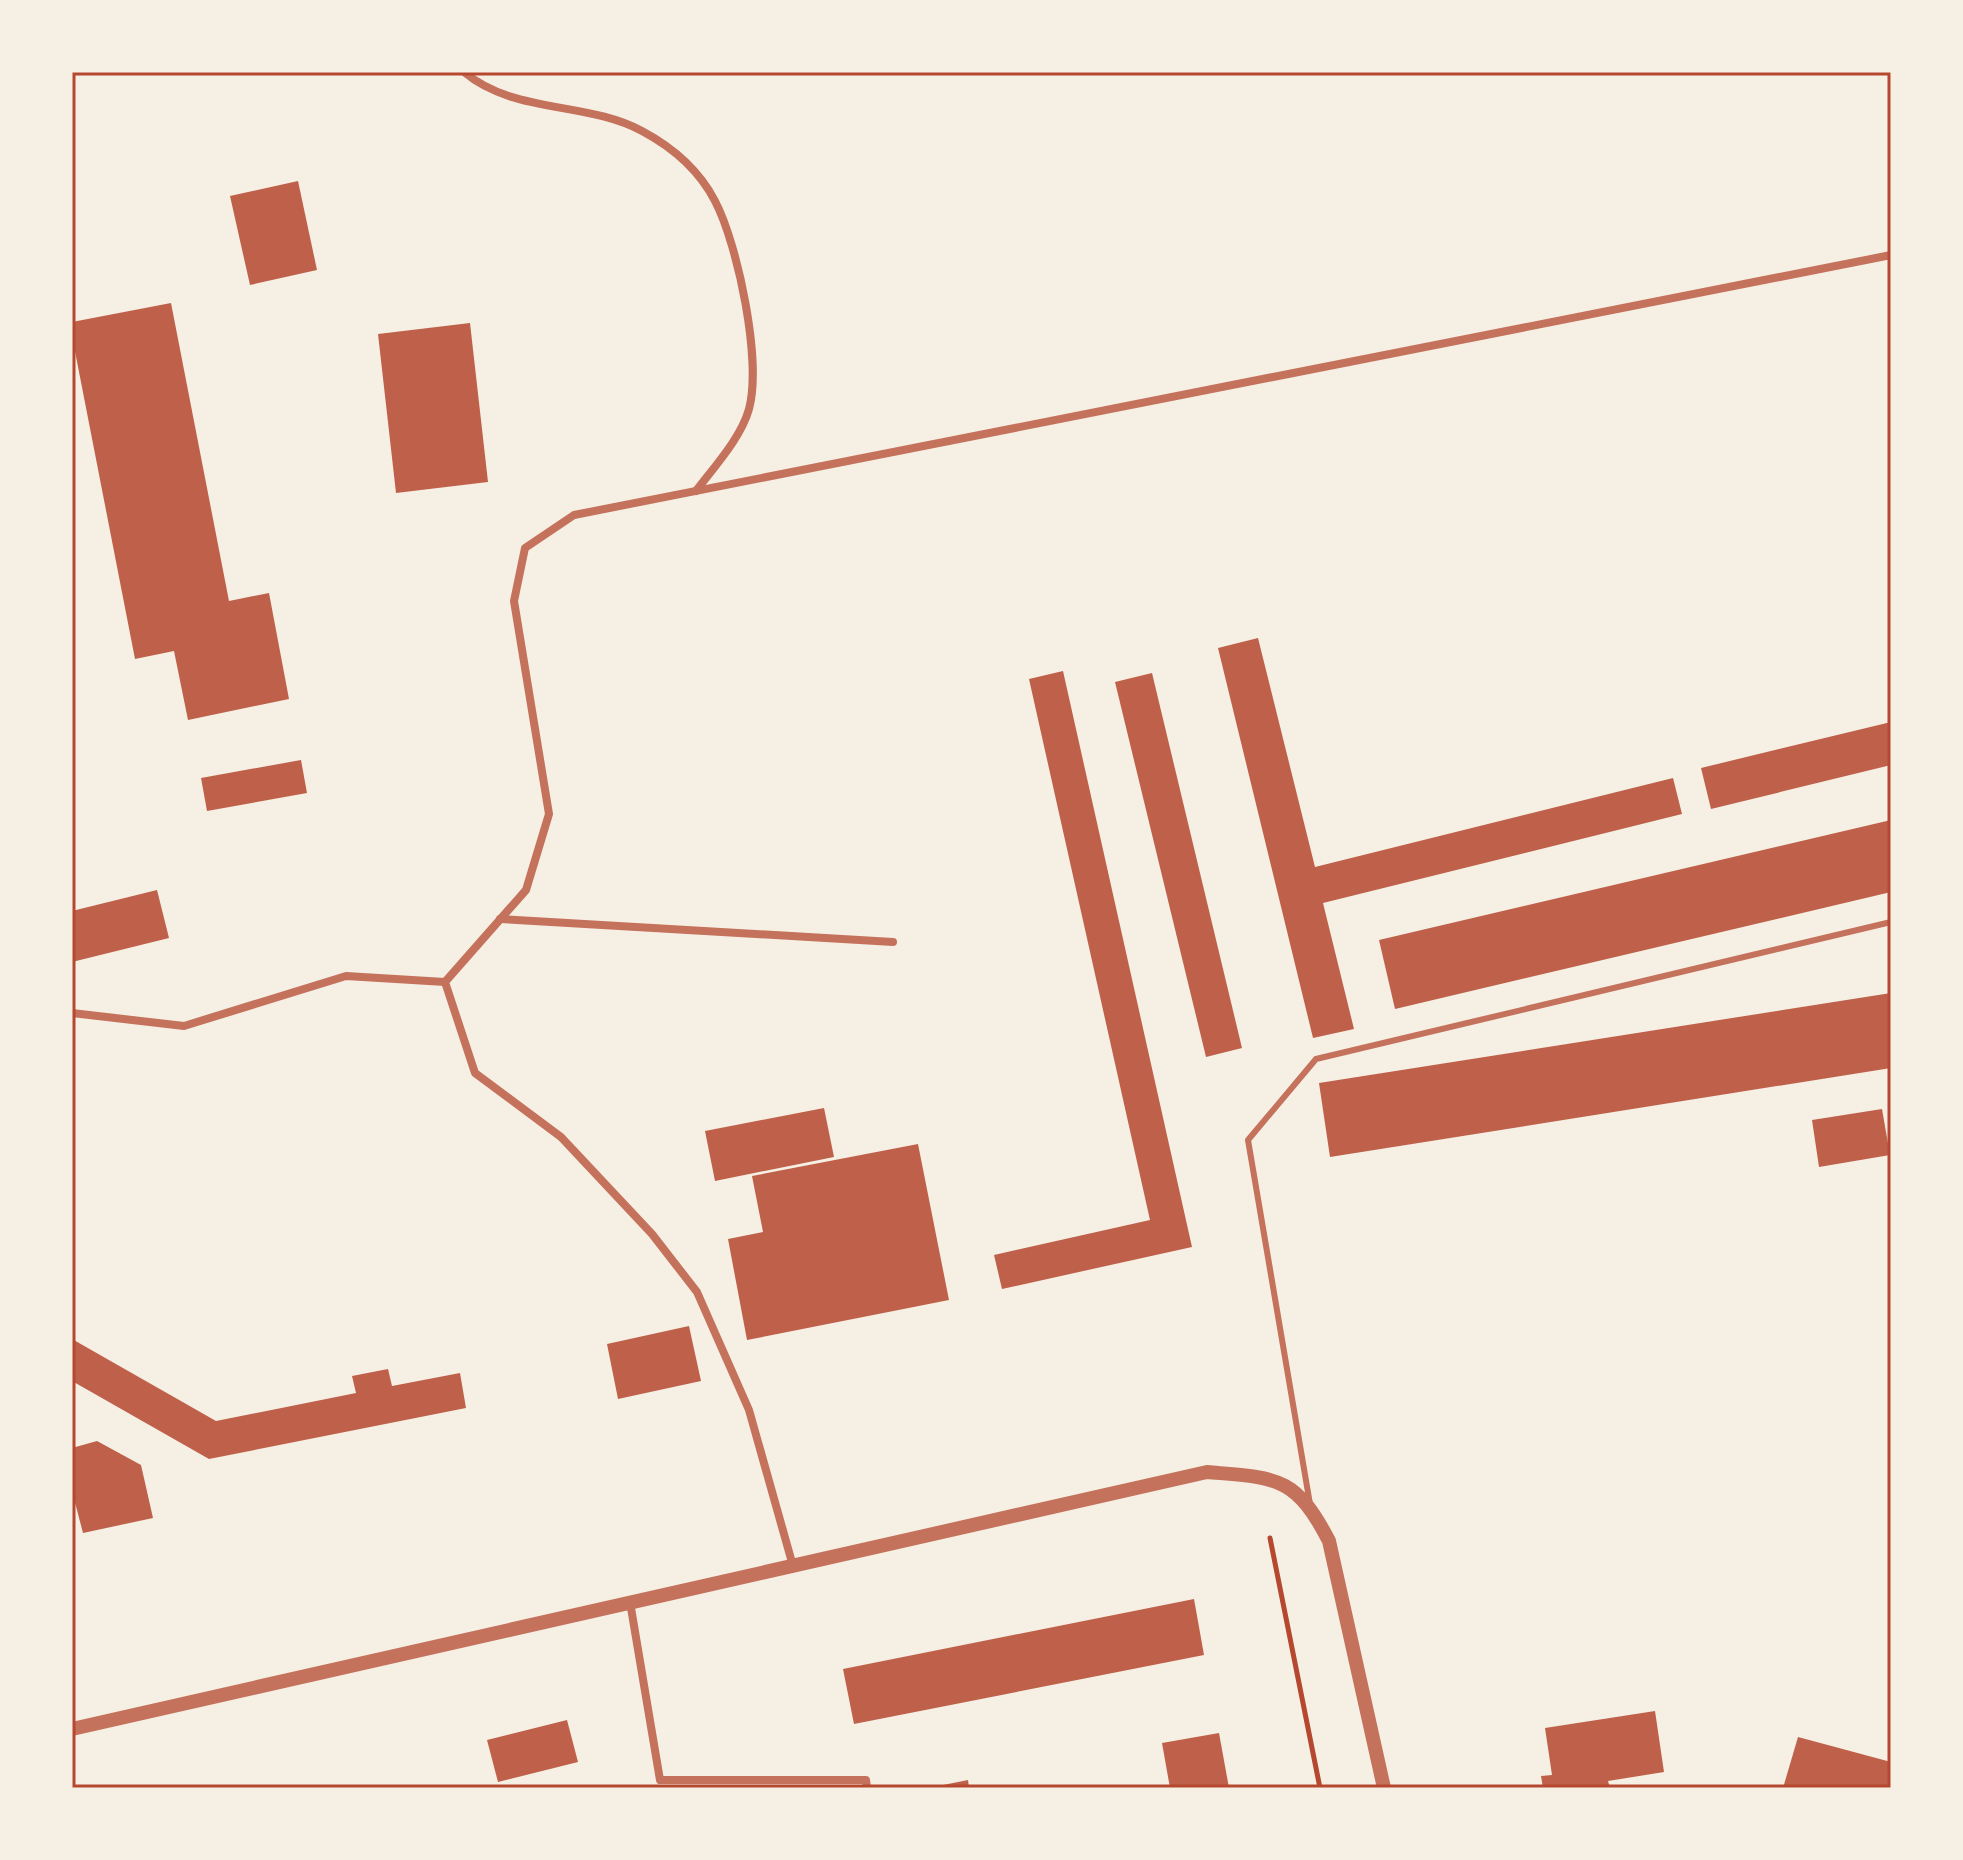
<svg xmlns="http://www.w3.org/2000/svg" width="1963" height="1860" viewBox="0 0 1963 1860" font-family="Arial,sans-serif">
  <style>
    .building { fill: #bf614a }
    .lines { fill: none; stroke-linecap: round; stroke-linejoin: round }
    .path { stroke: #b5482f; stroke-width: 5 }
    .service { stroke: #c5725c; stroke-width: 6 }
    .minor { stroke: #c5725c; stroke-width: 8 }
    .tertiary { stroke: #c5725c; stroke-width: 14 }
    .neatline { fill: none; stroke: #b5482f; stroke-width: 3 }
  </style>
  <rect width="100%" height="100%" fill="#f6efe4"/>
  <!-- building -->
  <g class="building">
    <polygon points="298,181 317,270 250,285 230,196"/>
    <polygon points="171,303 229,601 269,593 289,699 188,720 174,651 135,659 72,336 72,322"/>
    <polygon points="470,323 488,482 396,493 378,334"/>
    <polygon points="1258,638 1315,867 1673,778 1682,814 1323,903 1354,1029 1313,1038 1218,648"/>
    <polygon points="1063,671 1192,1247 1002,1289 994,1255 1150,1220 1029,679"/>
    <polygon points="1152,673 1242,1048 1206,1057 1115,682"/>
    <polygon points="1891,722 1891,765 1711,809 1701,768"/>
    <polygon points="301,760 307,793 207,811 201,778"/>
    <polygon points="1891,820 1891,892 1395,1009 1379,940"/>
    <polygon points="157,890 169,938 72,962 72,911"/>
    <polygon points="1891,993 1891,1068 1330,1157 1319,1083"/>
    <polygon points="824,1108 834,1157 715,1181 705,1131"/>
    <polygon points="1882,1109 1890,1155 1819,1167 1812,1120"/>
    <polygon points="918,1144 949,1300 747,1340 728,1239 763,1232 752,1176"/>
    <polygon points="689,1326 701,1381 618,1399 607,1344"/>
    <polygon points="72,1339 216,1421 356,1393 352,1376 388,1369 392,1386 460,1373 466,1408 209,1459 72,1381"/>
    <polygon points="97,1441 141,1465 153,1518 83,1533 72,1491 72,1448"/>
    <polygon points="1194,1599 1204,1655 854,1724 843,1669"/>
    <polygon points="1655,1711 1664,1772 1608,1781 1610,1788 1543,1788 1541,1776 1552,1775 1545,1728"/>
    <polygon points="567,1720 578,1762 498,1782 487,1740"/>
    <polygon points="1219,1733 1229,1788 1170,1788 1162,1743"/>
    <polygon points="1798,1737 1891,1762 1890,1788 1783,1788"/>
    <polygon points="968,1780 969,1788 933,1788 933,1787"/>
  </g>
  <g class="lines">
    <!-- path -->
    <polyline class="path" points="1270,1538 1320,1788"/>
    <!-- service -->
    <polyline class="service" points="1310,1504 1248,1140 1316,1059 1891,922"/>
    <!-- minor -->
    <g class="minor">
      <path d="M 464,72 C 514,114 586,101 642,131 C 672,147 699,170 715,201 C 738,245 762,361 749,409 C 741,438 714,467 696,491"/>
      <polyline points="500,919 893,942"/>
      <polyline points="72,1013 184,1026 346,976 445,982"/>
      <polyline points="793,1566 749,1410 697,1292 652,1234 561,1137 475,1073 445,982 526,890 549,814 514,601 525,548 574,515 1891,255"/>
      <polyline points="630,1602 660,1780 866,1780 867,1788"/>
    </g>
    <!-- tertiary -->
    <path class="tertiary" d="M 72,1729 L 1207,1472 C 1276,1478 1295,1475 1329,1541 L 1384,1788"/>
  </g>
  <!-- border -->
  <rect width="1963" height="1860" fill="none" stroke="#f6efe4" stroke-width="148"/>
  <rect x="74" y="74" width="1815" height="1712" class="neatline"/>
</svg>
